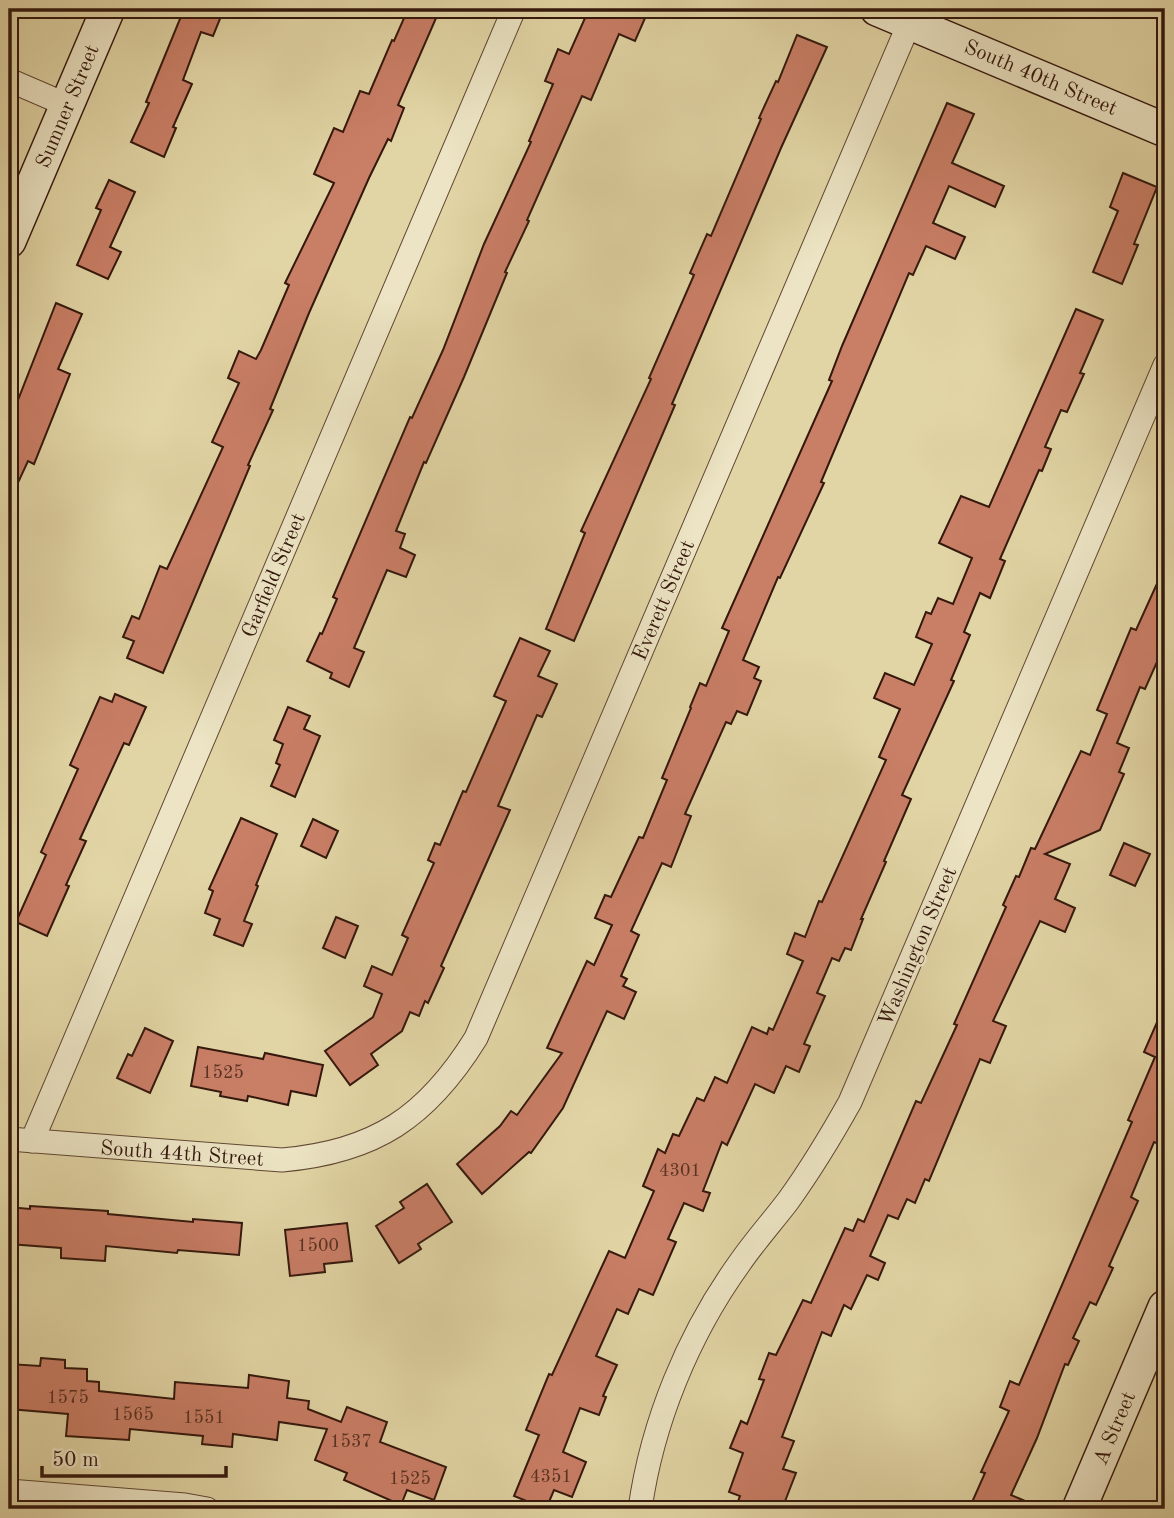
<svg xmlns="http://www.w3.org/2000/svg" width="1174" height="1518" viewBox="0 0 1174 1518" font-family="'Old Standard TT',serif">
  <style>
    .building { fill: #c97e66; stroke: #34180d; stroke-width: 2 }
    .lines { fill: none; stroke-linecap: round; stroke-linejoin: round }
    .street-casing { stroke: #604733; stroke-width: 25 }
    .secondary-casing { stroke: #34180d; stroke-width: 36 }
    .street { stroke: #ece4c4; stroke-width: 23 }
    .secondary { stroke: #ece4c4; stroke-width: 33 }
    .labels { text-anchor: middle; stroke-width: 5; stroke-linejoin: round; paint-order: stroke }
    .number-label { font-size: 18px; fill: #593223 }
    .street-label { font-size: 21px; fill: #34180d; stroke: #ece4c4 }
  </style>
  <rect width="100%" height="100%" fill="#e2d5a5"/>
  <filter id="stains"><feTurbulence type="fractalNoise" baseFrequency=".00286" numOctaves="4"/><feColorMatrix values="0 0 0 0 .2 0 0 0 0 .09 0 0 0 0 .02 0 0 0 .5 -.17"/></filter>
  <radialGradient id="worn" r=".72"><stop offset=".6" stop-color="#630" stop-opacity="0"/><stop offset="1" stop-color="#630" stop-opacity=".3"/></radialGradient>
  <!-- building -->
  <g class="building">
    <polygon points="184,9 224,9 213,36 201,32 183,80 192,84 173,127 176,128 164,157 131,142 149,103 146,102"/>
    <polygon points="408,9 440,9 398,105 404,108 391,141 388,139 369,178 309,313 270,409 273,410 248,465 250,466 163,673 127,658 134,641 123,637 132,616 139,619 160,566 167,569 223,447 212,442 239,383 228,378 239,351 256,359 261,350 289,285 285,283 334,183 314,174 334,128 343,132 360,91 369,94 392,40 394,41"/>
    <polygon points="589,9 649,9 635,41 619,34 591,100 582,96 527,220 529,221 505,272 507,273 464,377 426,463 424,462 396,531 405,534 400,548 415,555 406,577 387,570 354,648 364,652 349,687 330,678 332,673 307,661 320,633 322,634 337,599 333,597 410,417 412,418 443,350 484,244 531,142 529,141 553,84 545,81 558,49 569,54"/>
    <polygon points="797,35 827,47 781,148 672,404 675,405 574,641 546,629 585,533 581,531 651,379 649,378 694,275 690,273 707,234 711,236 761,119 759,118 776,81 778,82"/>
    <polygon points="947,103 974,114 952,163 1004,186 995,207 949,186 933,223 965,237 955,259 926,246 913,275 909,273 821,482 824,483 780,578 778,577 743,660 759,667 754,678 761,681 747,715 737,711 731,724 726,722 685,814 691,816 671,867 662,863 631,931 639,935 621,976 627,979 623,986 636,992 624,1019 607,1011 563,1108 531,1153 529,1152 482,1194 457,1164 500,1126 511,1111 517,1115 562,1053 547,1048 587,961 594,965 612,925 595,918 605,895 611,897 639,837 643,838 667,780 662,778 691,708 690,707 700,683 706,686 729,631 722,628 832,381 829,380 842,346"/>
    <polygon points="1123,173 1157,187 1134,244 1138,245 1122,284 1093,272 1118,211 1110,207"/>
    <polygon points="109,180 135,192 110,247 121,252 108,279 77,265 101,210 96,208"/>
    <polygon points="56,303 82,314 58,369 70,374 34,464 28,461 9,502 9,423"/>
    <polygon points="1076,309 1103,320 1080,373 1084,374 1067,412 1061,410 1045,447 1051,449 1042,471 1039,470 1000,559 1005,561 990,598 980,593 964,632 970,635 951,680 954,681 902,795 911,799 884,861 886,862 861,919 863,919 851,950 845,948 839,961 832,958 817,993 825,996 804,1044 810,1046 799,1072 786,1066 774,1093 755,1084 727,1145 722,1142 703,1191 710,1193 703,1211 684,1203 668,1239 676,1242 653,1295 639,1289 628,1314 617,1309 596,1356 617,1365 603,1396 606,1397 599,1415 580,1408 563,1452 586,1462 572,1497 554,1490 546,1509 514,1496 539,1435 526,1430 549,1374 552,1375 609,1251 625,1258 654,1191 643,1186 658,1149 665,1153 673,1134 679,1136 697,1098 704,1101 715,1077 727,1083 752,1027 767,1034 769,1028 773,1030 803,961 787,954 795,933 805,937 819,901 822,902 886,760 879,757 900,709 874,698 885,673 914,685 932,644 916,637 926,612 931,614 938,598 953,604 972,558 939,543 961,496 989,507"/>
    <polygon points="1165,566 1165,644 1145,689 1140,687 1117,743 1129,748 1119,772 1124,774 1100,830 1045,854 1070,864 1055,899 1075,908 1065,932 1040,921 993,1021 1006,1026 990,1063 980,1059 929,1181 925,1179 915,1203 907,1199 898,1219 888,1215 870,1256 885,1263 878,1280 867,1275 851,1309 844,1305 831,1336 822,1332 782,1437 794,1441 783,1469 796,1473 782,1509 768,1504 766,1509 735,1509 740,1496 729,1492 743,1453 730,1448 741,1421 747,1424 764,1380 759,1379 769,1353 776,1355 803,1300 811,1303 845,1228 853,1231 858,1219 864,1222 916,1101 921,1103 957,1025 954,1024 1006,907 1003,905 1016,876 1019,877 1031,848 1035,849 1081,751 1090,755 1107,714 1097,710 1131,628 1136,630"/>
    <polygon points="520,638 550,651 538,676 557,684 542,717 537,715 498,806 510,810 441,966 444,968 428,1003 425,1001 419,1016 410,1012 402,1031 371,1054 378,1065 350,1085 325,1051 373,1017 382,994 364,986 372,966 392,975 408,938 402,935 434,863 428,860 435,843 440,845 463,791 466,792 506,701 494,696"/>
    <polygon points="115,694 146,707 129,745 124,743 80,839 86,841 66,885 69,886 47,936 16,922 46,855 41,852 78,769 70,765 100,697 112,702"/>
    <polygon points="288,707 310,716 304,729 320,736 295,797 271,786 280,765 276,763 283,744 274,740"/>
    <polygon points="241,818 277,834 256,885 258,886 244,921 252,924 243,946 214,935 220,919 205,913 213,891 209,889"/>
    <polygon points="313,819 338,831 326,858 301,846"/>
    <polygon points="1124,843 1150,854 1135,886 1110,875"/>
    <polygon points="336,917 358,926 345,958 323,948"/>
    <polygon points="1165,1004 1165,1134 1161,1145 1154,1142 1131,1197 1138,1201 1109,1266 1113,1268 1096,1305 1090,1302 1073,1338 1079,1341 1068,1365 1065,1364 1037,1438 1011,1495 1044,1509 969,1509 985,1473 981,1472 1009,1411 1000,1407 1010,1381 1019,1385 1132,1122 1128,1120 1155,1057 1144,1052"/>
    <polygon points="145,1028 173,1041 150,1093 117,1078 128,1054 132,1056"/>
    <polygon points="198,1047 263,1059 265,1053 323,1065 316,1096 291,1091 288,1105 248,1096 247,1101 220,1096 221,1092 191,1086"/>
    <polygon points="427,1184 452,1222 418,1244 421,1249 399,1263 376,1226 404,1208 400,1202"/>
    <polygon points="30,1206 108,1211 108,1214 193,1222 193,1219 242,1223 239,1255 178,1250 177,1253 106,1246 105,1261 61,1258 61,1248 9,1244 9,1207 30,1209"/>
    <polygon points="347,1223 352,1261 324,1264 325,1272 290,1276 285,1230"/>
    <polygon points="41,1358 65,1360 65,1368 87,1369 87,1381 99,1382 99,1391 174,1399 175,1382 248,1388 249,1375 289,1381 287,1398 309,1401 308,1409 341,1422 347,1407 387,1422 380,1442 446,1467 434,1500 407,1490 401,1505 344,1480 347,1473 315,1460 327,1429 279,1422 277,1440 233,1434 232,1447 202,1444 203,1436 130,1429 129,1440 66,1436 68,1414 9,1409 9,1364 40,1366"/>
  </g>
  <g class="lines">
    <defs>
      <g id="street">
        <polyline points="9,80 67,105"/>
        <path d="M 9,1139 L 282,1160 C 375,1152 427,1117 476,1038 L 914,12"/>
        <polyline points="32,1141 514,9"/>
        <polyline points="9,1491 185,1505 207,1509"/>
        <path d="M 640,1509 C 652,1423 688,1335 739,1264 C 754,1242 772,1222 788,1201 C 811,1169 831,1136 850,1102 L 1165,365"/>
      </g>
      <g id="secondary">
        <polyline points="877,9 1165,130"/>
        <polyline points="9,241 108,9"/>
        <polyline points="1079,1509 1165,1307"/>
      </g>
    </defs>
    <!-- street casing -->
    <use href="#street" class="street-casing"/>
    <!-- secondary casing -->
    <use href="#secondary" class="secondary-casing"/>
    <!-- street -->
    <use href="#street" class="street"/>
    <!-- secondary -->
    <use href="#secondary" class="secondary"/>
  </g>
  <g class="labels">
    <!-- number labels -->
    <g class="number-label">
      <text x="223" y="1078">1525</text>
      <text x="680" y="1176">4301</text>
      <text x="318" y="1251">1500</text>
      <text x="68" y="1403">1575</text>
      <text x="133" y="1420">1565</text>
      <text x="204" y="1423">1551</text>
      <text x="351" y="1447">1537</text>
      <text x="551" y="1482">4351</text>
      <text x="410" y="1484">1525</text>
    </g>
    <!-- street labels -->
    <g class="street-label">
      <text transform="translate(1041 77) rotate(23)" y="7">South 40th Street</text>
      <text transform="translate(67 106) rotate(-67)" y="7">Sumner Street</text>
      <text transform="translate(273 575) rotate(-67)" y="7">Garfield Street</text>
      <text transform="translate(663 600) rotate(-67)" y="7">Everett Street</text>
      <text transform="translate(917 946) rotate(-67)" y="7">Washington Street</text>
      <text transform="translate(182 1153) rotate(4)" y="7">South 44th Street</text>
      <text transform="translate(1114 1428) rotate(-67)" y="7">A Street</text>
    </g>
  </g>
  <!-- margin -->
  <rect width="1174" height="1518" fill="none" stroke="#e2d5a5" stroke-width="35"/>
  <rect x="10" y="10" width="1153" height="1497" fill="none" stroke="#34180d" stroke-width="3.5"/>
  <rect x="18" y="18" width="1139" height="1483" fill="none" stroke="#34180d" stroke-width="2"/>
  <!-- scale -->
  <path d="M42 1466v10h184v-10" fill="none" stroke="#34180d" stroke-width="3.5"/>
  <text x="52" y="1466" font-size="21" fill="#34180d" stroke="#ece4c4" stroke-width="5" paint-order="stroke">50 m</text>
  <rect width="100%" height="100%" filter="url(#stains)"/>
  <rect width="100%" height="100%" fill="url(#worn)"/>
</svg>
